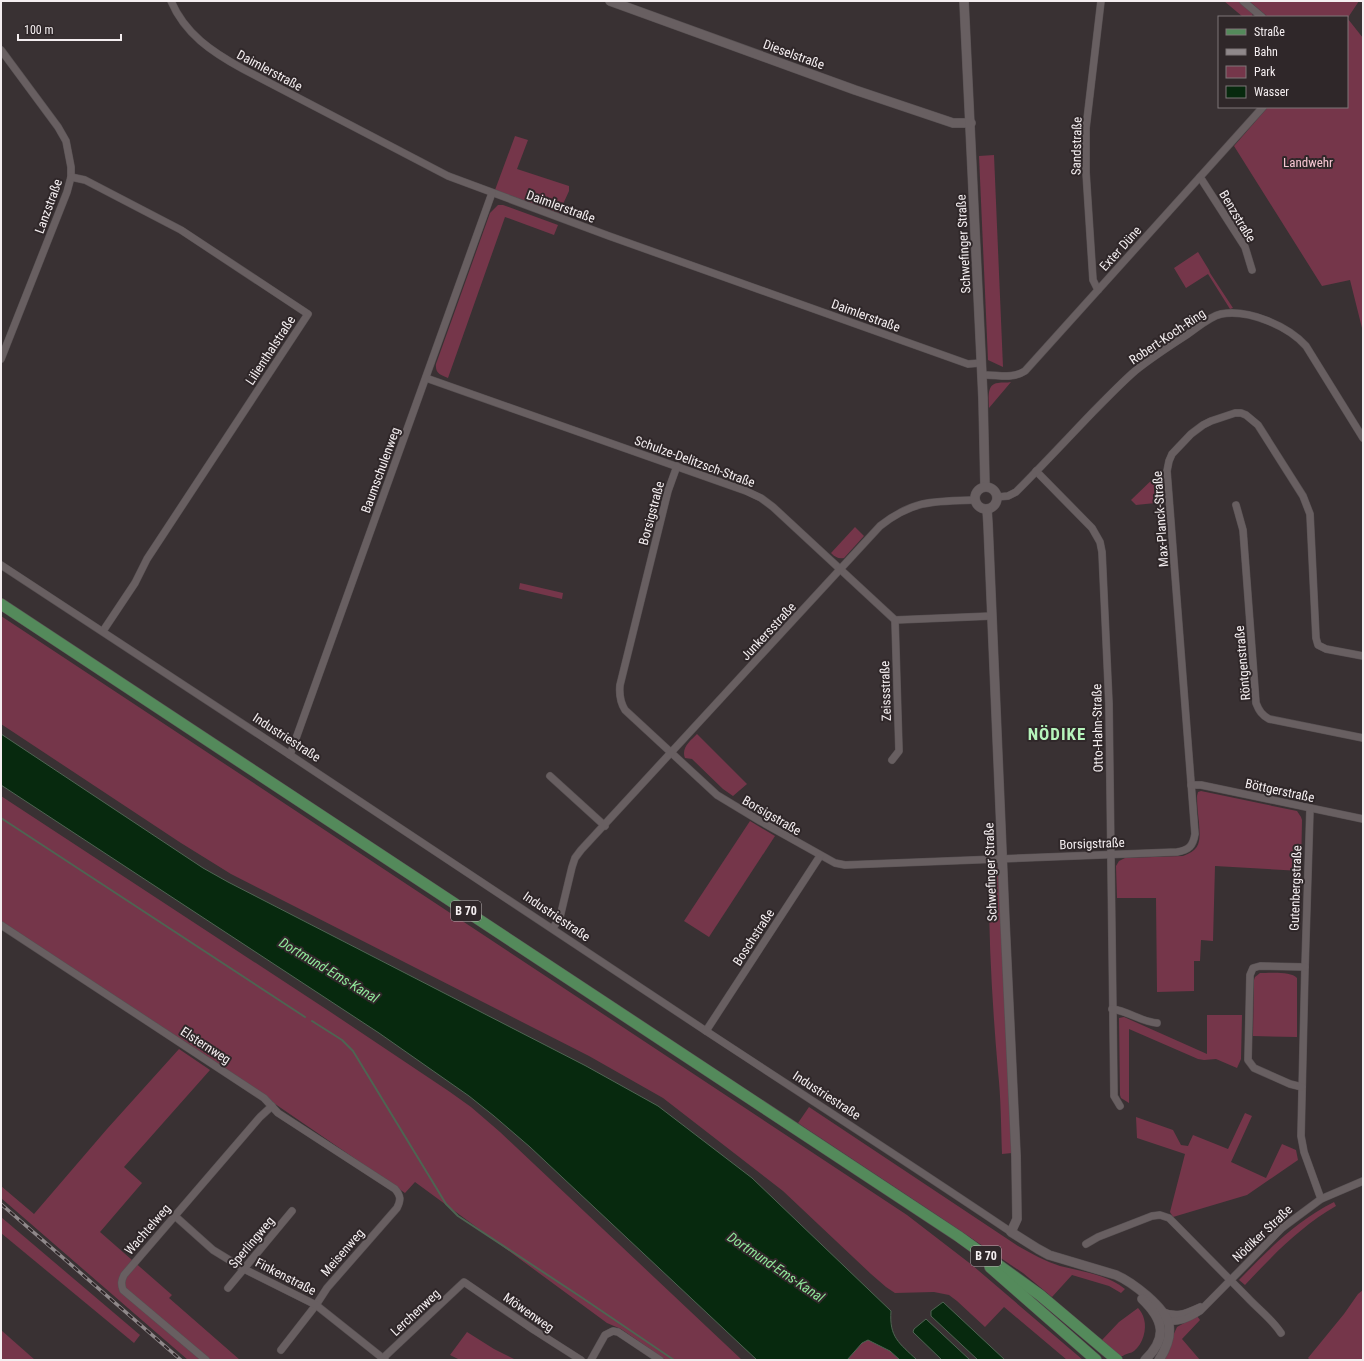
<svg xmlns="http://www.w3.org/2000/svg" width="1364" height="1361" viewBox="0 0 1364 1361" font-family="'Roboto Condensed',sans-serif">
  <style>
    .green { fill: #75364a }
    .water { fill: #07290e; stroke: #4e6452 }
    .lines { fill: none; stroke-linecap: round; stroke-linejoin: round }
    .stream { stroke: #4e6452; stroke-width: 2 }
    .minor-casing { stroke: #575052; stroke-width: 8 }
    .tertiary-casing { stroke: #575052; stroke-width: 10 }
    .primary-casing { stroke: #575052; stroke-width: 12 }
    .minor { stroke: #685f61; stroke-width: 7 }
    .tertiary { stroke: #685f61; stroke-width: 9 }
    .primary { stroke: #548a5b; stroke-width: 11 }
    .rail-casing { stroke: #8f888a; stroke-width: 3.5 }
    .rail { stroke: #2f2729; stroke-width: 2; stroke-dasharray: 6; stroke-linecap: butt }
    .labels { text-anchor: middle; stroke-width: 4; stroke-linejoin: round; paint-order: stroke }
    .shield { fill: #2f2729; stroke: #b9b2b4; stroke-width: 1 }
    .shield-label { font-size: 12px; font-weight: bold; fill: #f4eef0 }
    .street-label { font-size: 13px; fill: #f4eef0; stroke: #2f2729 }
    .park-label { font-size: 13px; fill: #f5c6d2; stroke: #2f2729 }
    .water-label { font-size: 14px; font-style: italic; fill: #91e89b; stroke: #2f2729 }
    .district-label { font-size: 17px; font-weight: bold; letter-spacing: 1px; fill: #b5f4bb; stroke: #2f2729 }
  </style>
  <rect width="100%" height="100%" fill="#393133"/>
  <!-- green -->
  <g class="green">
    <polygon points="1224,1 1238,1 1253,14 1251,17 1243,17"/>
    <polygon points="1249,1 1359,1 1349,16 1348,19 1363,38 1363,332 1350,280 1322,286 1234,146 1268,107 1347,107 1347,17 1268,17"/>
    <polygon points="515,136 528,140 517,169 569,186 569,191 559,213 495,190"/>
    <polygon points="994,155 1003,367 988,360 979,156"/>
    <path d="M 498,205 L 503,205 L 558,225 L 554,235 L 505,217 L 448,378 C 441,375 435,374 436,364 L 490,213 Z"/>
    <polygon points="1198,252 1209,270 1210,273 1233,308 1230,309 1208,274 1186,288 1174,268"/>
    <path d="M 1011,382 L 989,408 C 989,399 986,384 998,383 C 1002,382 1007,383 1011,382 Z"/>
    <polygon points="1159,473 1162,474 1165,502 1136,505 1131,500"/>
    <path d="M 855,527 L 864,536 L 844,558 C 838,559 835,557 831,553 Z"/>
    <polygon points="520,583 563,593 562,599 519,589"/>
    <polygon points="1,616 907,1215 972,1265 1083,1360 1067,1360 1004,1307 985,1327 957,1301 949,1295 934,1292 895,1293 886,1287 871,1274 783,1191 663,1098 589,1056 231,874 181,843 1,724"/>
    <path d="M 697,734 L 747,784 L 733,796 L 723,789 L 692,759 L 685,758 C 681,748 690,741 697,734 Z"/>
    <path d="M 1201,791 L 1297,811 L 1301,817 L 1302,820 L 1301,871 L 1215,866 L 1213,941 L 1201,940 L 1200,961 L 1194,961 L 1194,991 L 1157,992 L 1156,898 L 1117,898 L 1116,866 L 1119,861 L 1125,858 L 1183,856 C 1202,850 1200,839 1199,823 C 1198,814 1197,805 1197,796 L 1198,792 Z"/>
    <polygon points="1,796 329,1011 450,1092 471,1107 500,1132 742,1360 666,1360 621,1329 607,1323 415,1182 405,1193 183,1041 1,921"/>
    <polygon points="750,821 775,836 709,937 684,921"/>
    <path d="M 989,861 L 996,864 L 1000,873 L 1012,1153 L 1002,1154 C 1001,1126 1001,1099 998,1071 C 992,1002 988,931 989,861 Z"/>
    <path d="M 1260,973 C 1270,973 1291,971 1297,978 L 1297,1037 L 1253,1036 L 1254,980 L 1255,977 Z"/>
    <polygon points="1207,1015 1242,1015 1241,1059 1237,1068 1216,1059 1204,1060 1198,1059 1129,1029 1129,1103 1121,1098 1120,1095 1119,1018 1124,1017 1207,1054"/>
    <polygon points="179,1049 210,1070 124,1167 142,1183 100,1232 172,1295 169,1298 240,1360 188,1360 1,1198 1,1186 34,1214 107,1129"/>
    <path d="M 809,1107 L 1018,1246 C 1032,1254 1045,1261 1060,1266 C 1083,1272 1106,1274 1125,1289 L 1121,1293 L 1109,1286 L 1072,1275 L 1052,1297 L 1023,1273 L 943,1219 L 798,1123 Z"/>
    <polygon points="1245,1113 1252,1116 1231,1162 1266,1178 1282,1144 1296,1150 1298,1160 1247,1195 1173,1217 1170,1212 1185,1154 1137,1138 1136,1117 1173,1130 1181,1145 1188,1146 1193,1135 1228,1149"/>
    <path d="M 1334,1202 L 1336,1206 C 1301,1226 1273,1255 1245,1285 L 1239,1280 C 1268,1250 1296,1221 1334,1202 Z"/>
    <polygon points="1,1217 140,1335 134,1343 1,1233"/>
    <polygon points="1363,1290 1363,1360 1310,1360 1308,1358 1344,1314 1358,1294"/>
    <path d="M 1138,1308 C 1141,1311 1143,1315 1144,1319 C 1147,1329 1143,1344 1134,1351 C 1130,1354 1126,1353 1123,1356 L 1119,1356 L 1102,1340 L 1119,1322 Z"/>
    <polygon points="1197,1316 1200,1320 1182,1339 1200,1360 1162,1360 1177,1327"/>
    <polygon points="1,1330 35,1360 1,1360"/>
    <polygon points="467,1332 494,1349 516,1360 460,1360 450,1355"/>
    <polygon points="868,1340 890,1351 900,1360 847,1360 862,1343"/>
  </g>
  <!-- water -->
  <g class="water">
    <path d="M 1,734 L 203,868 L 228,882 L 586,1066 L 658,1106 L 752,1178 L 891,1311 C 889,1337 899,1343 917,1360 L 900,1360 L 890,1351 L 868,1340 L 862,1343 L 847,1360 L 757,1360 L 530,1147 L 494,1116 L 469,1096 L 379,1033 L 1,785 Z"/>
    <polygon points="943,1302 1005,1360 978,1360 931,1316 931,1311"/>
    <polygon points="926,1319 970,1360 942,1360 915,1334 913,1332 914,1329"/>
  </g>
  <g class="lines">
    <!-- stream -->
    <g class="stream">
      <polyline points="1,818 305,1017"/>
      <polyline points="312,1021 342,1040 353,1051 440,1194 446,1204 458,1216 581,1297 674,1360"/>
    </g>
    <defs>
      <g id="minor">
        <path d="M 171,1 C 185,34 212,52 243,69 L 448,176 L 609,236 L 968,364 L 981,363"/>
        <polyline points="1243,1 1262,17"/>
        <polyline points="1,50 58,127 66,141 71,167 71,177 67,192 1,359"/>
        <polyline points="71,177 85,180 181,230 308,314 147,559 135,583 103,631"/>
        <polyline points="1200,177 1245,247 1252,270"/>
        <polyline points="1098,290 1093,280 1086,172 1086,128 1101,1"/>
        <path d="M 982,375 C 997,374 1011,380 1025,371 L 1263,107"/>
        <polyline points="426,378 746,491 761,498 773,507 895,620 992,616"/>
        <path d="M 677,466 L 668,491 L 620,685 C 619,695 620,702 625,710 L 717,795 L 760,821 L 835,863 L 845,865 L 1177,852 C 1189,850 1193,846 1195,834 L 1167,471 L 1169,461 L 1172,454 L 1191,434 L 1203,425 L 1211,421 L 1235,413 L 1241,413 L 1246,415 L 1258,425 L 1303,496 L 1310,514 L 1316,638 L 1318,645 L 1326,649 L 1363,656"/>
        <polyline points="1036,471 1092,528 1100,542 1102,552 1109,704 1114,1096 1120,1106"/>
        <path d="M 997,497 L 1008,496 L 1016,492 C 1042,466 1067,439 1092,413 C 1106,399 1120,384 1135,371 C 1151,358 1168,347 1185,336 C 1196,329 1208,317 1221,314 C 1249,309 1288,326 1306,346 L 1363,438"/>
        <path d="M 1236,505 L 1243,530 L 1256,703 C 1259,711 1262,715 1269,719 L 1363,738"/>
        <path d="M 1,565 C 237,719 471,875 706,1031 C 808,1098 910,1164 1011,1232"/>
        <polyline points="290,755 492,193"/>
        <polyline points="892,760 899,751 895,620"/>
        <polyline points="550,776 605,826"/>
        <polyline points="1191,785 1201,785 1363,819"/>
        <polyline points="1310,809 1305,967 1301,1136 1304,1152 1321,1199"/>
        <path d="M 1,925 L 264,1098 L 278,1113 L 395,1189 C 401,1196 401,1200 397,1208 L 327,1288 L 316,1305 L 281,1350"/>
        <path d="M 553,928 L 560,917 L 572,867 L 575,858 L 581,850 L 880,526 C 913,500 934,501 974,500"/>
        <path d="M 1112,1009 C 1128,1011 1142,1022 1157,1023"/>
        <polyline points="706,1031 820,856"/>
        <polyline points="1302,1087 1290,1084 1254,1068 1248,1060 1250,975 1253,968 1260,966 1305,967"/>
        <polyline points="175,1216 213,1250 244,1269 316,1305 385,1360"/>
        <path d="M 1086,1244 L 1098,1237 L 1152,1216 L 1160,1215 L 1169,1218 C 1195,1244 1221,1271 1247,1297 C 1258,1309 1272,1319 1281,1333"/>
        <polyline points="228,1288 292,1211"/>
        <path d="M 1161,1311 C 1176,1318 1185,1314 1200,1307"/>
        <path d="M 1164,1320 C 1177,1324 1189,1318 1200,1311 L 1282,1228 L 1321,1199 L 1363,1181"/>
        <path d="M 206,1360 L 123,1290 C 121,1284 121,1281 124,1275 L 260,1117 L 272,1106"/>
        <polyline points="381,1360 464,1282 534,1330 581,1360"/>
        <polyline points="591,1360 605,1335 613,1331 618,1332 660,1360"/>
      </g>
      <g id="tertiary">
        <polyline points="610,1 855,90 953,123 971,123"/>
        <polyline points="964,1 983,398 985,486"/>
        <circle cx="986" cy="498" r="11"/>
        <path d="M 987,509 L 988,524 L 1005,923 L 1016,1156 L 1017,1219 L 1011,1232 L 1038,1249 L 1049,1255 L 1116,1275 C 1132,1282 1165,1307 1169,1325 C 1171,1338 1166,1349 1159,1360"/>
        <path d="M 1142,1299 C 1164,1320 1168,1338 1145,1360"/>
      </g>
      <g id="primary">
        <polyline points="1,604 958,1236 1040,1295 1117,1360"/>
        <polyline points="990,1267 1096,1360"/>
      </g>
    </defs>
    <!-- minor casing -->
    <use href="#minor" class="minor-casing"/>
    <!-- tertiary casing -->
    <use href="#tertiary" class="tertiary-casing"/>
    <!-- primary casing -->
    <use href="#primary" class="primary-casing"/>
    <!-- minor -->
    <use href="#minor" class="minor"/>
    <!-- tertiary -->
    <use href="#tertiary" class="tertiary"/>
    <!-- primary -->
    <use href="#primary" class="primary"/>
    <defs>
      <polyline id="rail" points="1,1204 181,1360"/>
    </defs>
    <!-- rail casing -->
    <use href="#rail" class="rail-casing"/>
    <!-- rail -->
    <use href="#rail" class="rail"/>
  </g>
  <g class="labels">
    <!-- shield labels -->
    <g class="shield">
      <rect x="451" y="901" width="30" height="20" rx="3"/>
      <rect x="971" y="1246" width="30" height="20" rx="3"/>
    </g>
    <g class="shield-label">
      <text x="466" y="915">B 70</text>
      <text x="986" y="1260">B 70</text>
    </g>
    <!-- street labels -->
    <g class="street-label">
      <text transform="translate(794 54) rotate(20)" y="5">Dieselstraße</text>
      <text transform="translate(270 70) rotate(28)" y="5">Daimlerstraße</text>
      <text transform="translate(1076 146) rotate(-89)" y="5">Sandstraße</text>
      <text transform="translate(48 206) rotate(-70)" y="5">Lanzstraße</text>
      <text transform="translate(561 206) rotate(20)" y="5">Daimlerstraße</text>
      <text transform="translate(1238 216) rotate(59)" y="5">Benzstraße</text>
      <text transform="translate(963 244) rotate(-93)" y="5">Schwefinger Straße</text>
      <text transform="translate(1120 248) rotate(-48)" y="5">Exter Düne</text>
      <text transform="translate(866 315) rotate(20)" y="5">Daimlerstraße</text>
      <text transform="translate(1167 336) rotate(-34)" y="5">Robert-Koch-Ring</text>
      <text transform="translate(270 350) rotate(-57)" y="5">Lilienthalstraße</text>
      <text transform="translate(695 461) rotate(20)" y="5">Schulze-Delitzsch-Straße</text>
      <text transform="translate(380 470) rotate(-70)" y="5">Baumschulenweg</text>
      <text transform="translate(651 513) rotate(-75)" y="5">Borsigstraße</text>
      <text transform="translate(1160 519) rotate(-94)" y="5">Max-Planck-Straße</text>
      <text transform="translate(768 631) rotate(-47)" y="5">Junkersstraße</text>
      <text transform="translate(1242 663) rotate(-95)" y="5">Röntgenstraße</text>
      <text transform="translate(885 691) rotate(-92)" y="5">Zeissstraße</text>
      <text transform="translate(1097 728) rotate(-91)" y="5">Otto-Hahn-Straße</text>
      <text transform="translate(287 737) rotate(33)" y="5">Industriestraße</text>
      <text transform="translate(1280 790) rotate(12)" y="5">Böttgerstraße</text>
      <text transform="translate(772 815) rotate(30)" y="5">Borsigstraße</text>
      <text transform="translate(1092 843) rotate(-2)" y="5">Borsigstraße</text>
      <text transform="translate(990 872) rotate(-92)" y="5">Schwefinger Straße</text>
      <text transform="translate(1295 888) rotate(-88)" y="5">Gutenbergstraße</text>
      <text transform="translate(557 916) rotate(34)" y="5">Industriestraße</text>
      <text transform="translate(753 937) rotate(-57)" y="5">Boschstraße</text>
      <text transform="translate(206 1045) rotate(33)" y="5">Elsternweg</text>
      <text transform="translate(827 1095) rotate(33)" y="5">Industriestraße</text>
      <text transform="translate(147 1229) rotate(-49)" y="5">Wachtelweg</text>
      <text transform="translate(1262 1233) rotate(-43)" y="5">Nödiker Straße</text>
      <text transform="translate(251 1242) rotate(-50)" y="5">Sperlingweg</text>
      <text transform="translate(342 1252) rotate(-49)" y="5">Meisenweg</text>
      <text transform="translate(286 1276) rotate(27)" y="5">Finkenstraße</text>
      <text transform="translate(415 1312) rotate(-43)" y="5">Lerchenweg</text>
      <text transform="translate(529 1312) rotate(35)" y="5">Möwenweg</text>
    </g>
    <!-- park labels -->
    <g class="park-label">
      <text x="1308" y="167">Landwehr</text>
    </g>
    <!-- water labels -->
    <g class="water-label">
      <text transform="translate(329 970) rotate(31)" y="5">Dortmund-Ems-Kanal</text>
      <text transform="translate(776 1267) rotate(34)" y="5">Dortmund-Ems-Kanal</text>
    </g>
    <!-- district labels -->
    <g class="district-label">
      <text x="1057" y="740">NÖDIKE</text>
    </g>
  </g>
  <!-- border -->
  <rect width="1364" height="1361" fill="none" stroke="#f4eef0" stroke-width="4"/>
  <!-- legend -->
  <rect x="1218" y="16" width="130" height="92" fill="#2f2729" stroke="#7e7779"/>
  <rect x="1226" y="29" width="20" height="6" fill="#548a5b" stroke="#7e7779"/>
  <text x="1254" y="36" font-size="12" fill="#f4eef0">Straße</text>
  <rect x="1226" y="49" width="20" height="6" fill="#8f888a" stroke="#7e7779"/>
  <text x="1254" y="56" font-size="12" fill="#f4eef0">Bahn</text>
  <rect x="1226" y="66" width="20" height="12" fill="#75364a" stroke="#7e7779"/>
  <text x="1254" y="76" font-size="12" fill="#f4eef0">Park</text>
  <rect x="1226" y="86" width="20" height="12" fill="#07290e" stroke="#7e7779"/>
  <text x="1254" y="96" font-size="12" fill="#f4eef0">Wasser</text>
  <!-- scale -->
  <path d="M18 34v6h103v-6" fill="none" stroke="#f4eef0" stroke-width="2"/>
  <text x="24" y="34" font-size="12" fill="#f4eef0" stroke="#2f2729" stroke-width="3" paint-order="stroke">100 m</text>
</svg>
